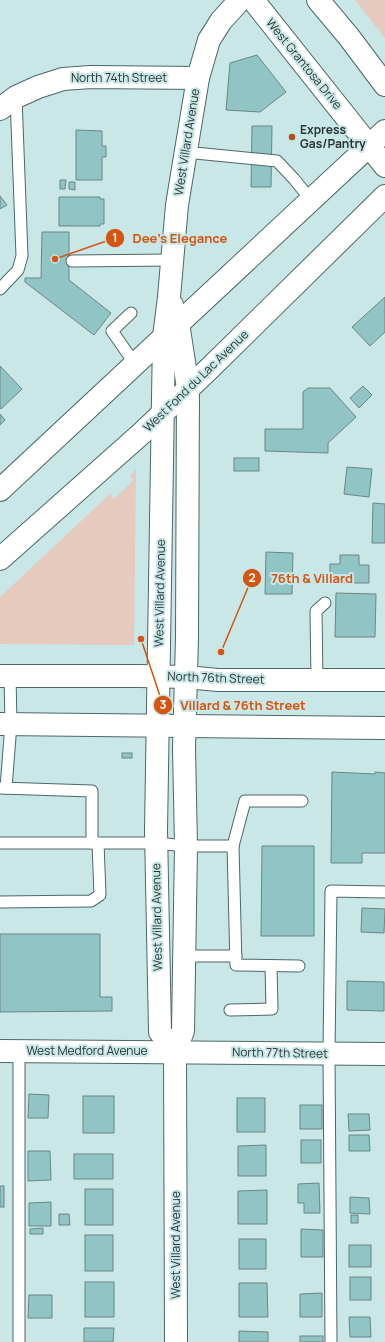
<svg xmlns="http://www.w3.org/2000/svg" width="385" height="1342" viewBox="0 0 385 1342" font-family="Manrope,sans-serif">
  <style>
    .green { fill: #e6cabe }
    .building { fill: #91c4c5; stroke: #6b8686 }
    .lines { fill: none; stroke-linecap: round; stroke-linejoin: round }
    .service-casing { stroke: #4d6767; stroke-width: 13 }
    .minor-casing { stroke: #4d6767; stroke-width: 24 }
    .tertiary-casing { stroke: #4d6767; stroke-width: 24 }
    .primary-casing { stroke: #4d6767; stroke-width: 24 }
    .service { stroke: #fff; stroke-width: 11 }
    .minor { stroke: #fff; stroke-width: 22 }
    .tertiary { stroke: #fff; stroke-width: 22 }
    .primary { stroke: #fff; stroke-width: 22 }
    .poi-dot { fill: #b24e1c; stroke: #c9e7e7; stroke-width: 1.5 }
    .labels { text-anchor: middle; stroke-width: 4; stroke-linejoin: round; paint-order: stroke }
    .street-label { font-size: 12px; fill: #293434; stroke: #c9e7e7 }
    .poi-label { font-size: 12px; font-weight: bold; fill: #293434; stroke: #c9e7e7; text-anchor: start }
    .leader { fill: none; stroke: #d55510; stroke-width: 1.5 }
    .callout-dot { fill: #d55510; stroke: #c9e7e7; stroke-width: 1.5 }
    .mark-label { font-size: 12px; text-anchor: middle; font-weight: bold; fill: #fff }
    .callout-label { font-size: 13px; text-anchor: middle; font-weight: bold; fill: #d55510; stroke: #c9e7e7; stroke-width: 4; stroke-linejoin: round; paint-order: stroke }
  </style>
  <rect width="100%" height="100%" fill="#c9e7e7"/>
  <!-- green -->
  <g class="green">
    <polygon points="355,0 385,0 385,38"/>
    <polygon points="136,469 134,645 0,644 0,597 110,494 114,499 133,481 130,476"/>
  </g>
  <!-- building -->
  <g class="building">
    <polygon points="257,55 286,92 260,112 226,110 230,63"/>
    <polygon points="252,126 272,126 271,187 251,187"/>
    <polygon points="76,130 102,131 102,146 106,146 106,157 102,157 102,180 76,180"/>
    <polygon points="60,180 66,180 65,189 60,189"/>
    <polygon points="69,182 75,182 75,190 69,189"/>
    <polygon points="0,196 7,205 0,209"/>
    <polygon points="59,197 100,197 100,199 104,199 104,224 100,224 100,226 59,226"/>
    <polygon points="42,232 69,232 69,280 111,313 94,335 25,282 25,278 41,278"/>
    <polygon points="385,297 385,332 370,346 352,327"/>
    <polygon points="0,366 22,389 1,409 0,407"/>
    <polygon points="363,386 372,395 359,408 350,398"/>
    <polygon points="308,388 330,388 356,417 328,443 328,453 265,451 265,429 303,429 303,392"/>
    <polygon points="0,414 5,420 0,425"/>
    <rect x="234" y="458" width="25" height="13"/>
    <polygon points="347,467 372,469 369,497 344,494"/>
    <polygon points="373,503 385,504 385,543 372,543"/>
    <polygon points="266,552 293,553 292,594 265,594"/>
    <polygon points="340,555 359,555 359,565 369,565 369,583 330,583 330,564 340,564"/>
    <polygon points="336,593 376,594 375,637 335,637"/>
    <rect x="122" y="753" width="10" height="5"/>
    <polygon points="332,772 375,774 375,772 385,773 385,853 362,853 362,863 331,863"/>
    <polygon points="262,846 314,846 314,936 261,936"/>
    <polygon points="362,908 385,909 384,933 361,932"/>
    <polygon points="0,934 100,934 100,997 112,997 112,1011 0,1012"/>
    <polygon points="347,981 384,982 384,1011 347,1010"/>
    <polygon points="29,1094 49,1095 48,1118 28,1118"/>
    <rect x="83" y="1096" width="31" height="37"/>
    <rect x="237" y="1098" width="28" height="34"/>
    <rect x="300" y="1105" width="22" height="24"/>
    <polygon points="348,1114 369,1114 370,1130 349,1131"/>
    <polygon points="349,1135 369,1135 370,1151 349,1151"/>
    <rect x="301" y="1140" width="20" height="23"/>
    <polygon points="266,1145 266,1176 238,1176 238,1146"/>
    <polygon points="28,1151 50,1151 51,1180 28,1181"/>
    <rect x="74" y="1154" width="39" height="25"/>
    <polygon points="319,1183 320,1213 304,1213 304,1203 298,1203 298,1184"/>
    <rect x="0" y="1186" width="4" height="21"/>
    <rect x="85" y="1189" width="28" height="36"/>
    <polygon points="267,1190 267,1224 238,1224 238,1191"/>
    <polygon points="350,1197 369,1198 370,1214 350,1213"/>
    <polygon points="51,1202 51,1226 29,1226 29,1203"/>
    <polygon points="59,1214 69,1214 70,1225 59,1225"/>
    <rect x="351" y="1215" width="7" height="8"/>
    <polygon points="43,1228 43,1234 30,1234 30,1229"/>
    <polygon points="301,1229 323,1230 323,1257 301,1257"/>
    <rect x="85" y="1235" width="28" height="36"/>
    <rect x="239" y="1239" width="27" height="30"/>
    <rect x="349" y="1245" width="22" height="22"/>
    <rect x="350" y="1277" width="21" height="23"/>
    <rect x="85" y="1282" width="29" height="35"/>
    <polygon points="239,1283 267,1283 268,1317 239,1317"/>
    <polygon points="322,1293 322,1317 300,1317 300,1294"/>
    <polygon points="29,1295 52,1295 52,1318 28,1318"/>
    <polygon points="349,1317 370,1317 371,1337 350,1337"/>
    <polygon points="84,1328 114,1328 113,1342 84,1342"/>
    <polygon points="239,1331 268,1332 268,1342 239,1342"/>
    <rect x="300" y="1336" width="23" height="6"/>
  </g>
  <g class="lines">
    <defs>
      <g id="service">
        <polyline points="185,152 277,161 294,179 311,200"/>
        <polyline points="72,261 172,260"/>
        <polyline points="0,289 18,270 22,256 16,97"/>
        <polyline points="131,313 112,331 135,364"/>
        <polyline points="317,680 316,611 325,603"/>
        <polyline points="0,788 92,791 92,843"/>
        <polyline points="6,788 11,724 10,676"/>
        <polyline points="0,843 156,843 186,846 233,846 245,801 302,801"/>
        <polyline points="233,846 236,965 299,966"/>
        <polyline points="0,902 91,901 100,895 98,843"/>
        <polyline points="184,956 236,956"/>
        <polyline points="230,1010 272,1009 271,966"/>
        <polyline points="19,1051 19,1342"/>
        <polyline points="331,1342 329,1053 331,891 385,892"/>
      </g>
      <g id="minor">
        <polyline points="0,109 16,97 38,87 63,79 91,77 198,78"/>
        <polyline points="0,1051 385,1054"/>
      </g>
      <g id="tertiary">
        <polyline points="253,0 385,166"/>
        <polyline points="318,0 349,37 385,85"/>
        <polyline points="172,305 178,323 188,388 187,637 184,748 186,846 183,1031 175,1052 176,1342"/>
        <polyline points="0,490 385,131"/>
        <polyline points="0,559 142,433 211,367 385,196"/>
        <polyline points="175,1052 160,1032 156,831 164,337 169,297 177,205 198,78 209,40 221,21 240,0"/>
      </g>
      <g id="primary">
        <polyline points="0,676 139,676 186,677 218,680 385,680"/>
        <polyline points="0,724 385,728"/>
      </g>
    </defs>
    <!-- service casing -->
    <use href="#service" class="service-casing"/>
    <!-- minor casing -->
    <use href="#minor" class="minor-casing"/>
    <!-- tertiary casing -->
    <use href="#tertiary" class="tertiary-casing"/>
    <!-- primary casing -->
    <use href="#primary" class="primary-casing"/>
    <!-- service -->
    <use href="#service" class="service"/>
    <!-- minor -->
    <use href="#minor" class="minor"/>
    <!-- tertiary -->
    <use href="#tertiary" class="tertiary"/>
    <!-- primary -->
    <use href="#primary" class="primary"/>
  </g>
  <!-- markers -->
  <circle class="poi-dot" cx="292" cy="137" r="4"/>
  <g class="labels">
    <!-- street labels -->
    <g class="street-label">
      <text transform="translate(304 64) rotate(51)" y="4">West Grantosa Drive</text>
      <text x="119" y="82">North 74th Street</text>
      <text transform="translate(187 142) rotate(-81)" y="4">West Villard Avenue</text>
      <text transform="translate(196 381) rotate(-44)" y="4">West Fond du Lac Avenue</text>
      <text transform="translate(160 593) rotate(-89)" y="4">West Villard Avenue</text>
      <text transform="translate(216 678) rotate(2)" y="4">North 76th Street</text>
      <text transform="translate(157 917) rotate(-91)" y="4">West Villard Avenue</text>
      <text x="87" y="1055">West Medford Avenue</text>
      <text transform="translate(280 1053) rotate(1)" y="4">North 77th Street</text>
      <text transform="translate(176 1245) rotate(-90)" y="4">West Villard Avenue</text>
    </g>
    <!-- poi labels -->
    <g class="poi-label">
      <text x="300" y="134">Express<tspan x="300" dy="14">Gas/Pantry</tspan></text>
    </g>
  </g>
  <!-- callouts -->
  <path class="leader" d="M55 259L115 238M221 652L252 578M141 639L163 705"/>
  <g class="callout-dot">
    <circle cx="55" cy="259" r="4"/>
    <circle cx="221" cy="652" r="4"/>
    <circle cx="141" cy="639" r="4"/>
    <circle cx="115" cy="238" r="10"/>
    <circle cx="252" cy="578" r="10"/>
    <circle cx="163" cy="705" r="10"/>
  </g>
  <g class="mark-label">
    <text x="115" y="242">1</text>
    <text x="252" y="582">2</text>
    <text x="163" y="709">3</text>
  </g>
  <g class="callout-label">
    <text x="180" y="243">Dee's Elegance</text>
    <text x="312" y="583">76th &amp; Villard</text>
    <text x="243" y="710">Villard &amp; 76th Street</text>
  </g>
</svg>
